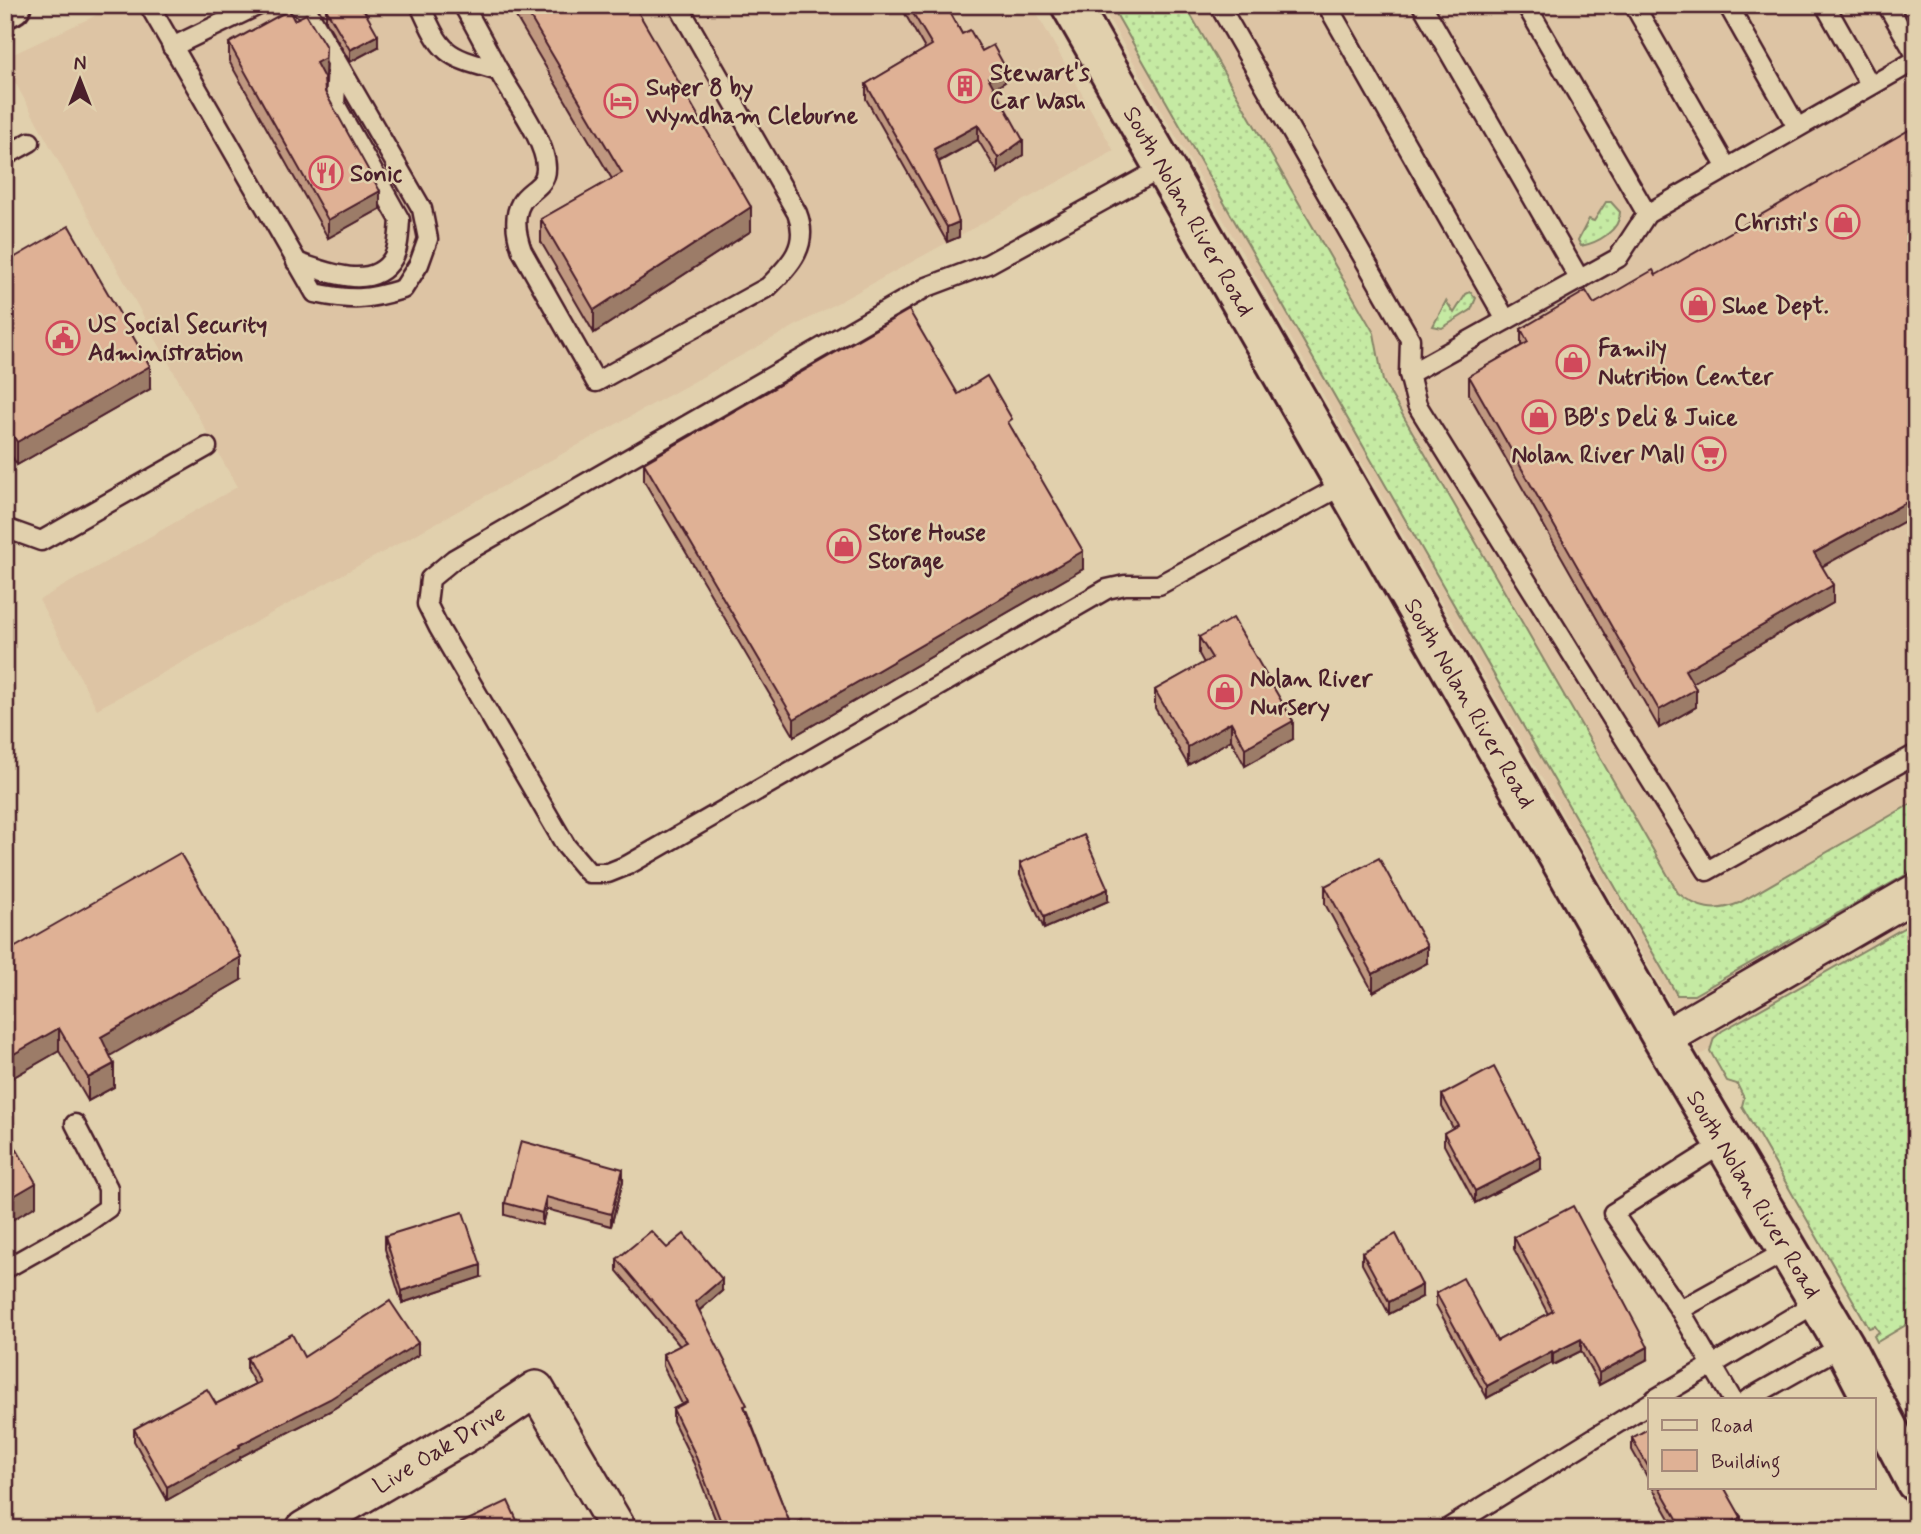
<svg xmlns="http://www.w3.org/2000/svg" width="1921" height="1534" viewBox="0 0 1921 1534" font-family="Mynerve,sans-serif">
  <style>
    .built { fill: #ddc4a4 }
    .grass { fill: url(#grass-dots); stroke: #888467; stroke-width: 2 }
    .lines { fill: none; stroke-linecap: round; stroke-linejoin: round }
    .service-casing { stroke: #4a1f2b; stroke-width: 23 }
    .minor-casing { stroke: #4a1f2b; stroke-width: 40 }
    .secondary-casing { stroke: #4a1f2b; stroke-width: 44 }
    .primary-casing { stroke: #4a1f2b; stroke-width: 44 }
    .service { stroke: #e1d0ad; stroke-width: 18 }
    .minor { stroke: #e1d0ad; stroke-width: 35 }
    .secondary { stroke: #e1d0ad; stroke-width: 38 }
    .primary { stroke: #e1d0ad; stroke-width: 38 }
    .wall { fill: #c09880; stroke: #4a1f2b; stroke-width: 2 }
    .shaded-wall { fill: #9c7c68; stroke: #4a1f2b; stroke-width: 2 }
    .building { fill: #dfb195; stroke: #4a1f2b; stroke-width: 2 }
    .labels { text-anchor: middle; stroke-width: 5; stroke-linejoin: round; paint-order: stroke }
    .poi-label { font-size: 24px; font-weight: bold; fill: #4a1f2b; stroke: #e1d0ad; text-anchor: start }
    .street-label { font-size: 24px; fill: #4a1f2b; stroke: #e1d0ad }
  </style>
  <defs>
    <pattern id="grass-dots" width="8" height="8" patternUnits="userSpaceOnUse" patternTransform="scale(1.75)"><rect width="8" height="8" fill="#c5eaa3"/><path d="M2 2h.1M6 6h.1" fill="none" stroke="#abc88c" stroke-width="1.8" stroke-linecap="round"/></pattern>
  </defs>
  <rect width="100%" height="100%" fill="#e1d0ad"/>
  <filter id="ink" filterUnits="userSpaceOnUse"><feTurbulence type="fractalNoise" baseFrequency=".0143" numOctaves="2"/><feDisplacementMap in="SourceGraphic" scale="14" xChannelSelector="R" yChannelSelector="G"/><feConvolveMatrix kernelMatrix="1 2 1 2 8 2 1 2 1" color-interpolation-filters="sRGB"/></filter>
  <g filter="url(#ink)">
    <!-- built -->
    <g class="built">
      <polygon points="118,5 1032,5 1114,151 97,709 39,600 237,487 5,64 5,58"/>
      <polygon points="1101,5 1916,5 1916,929 1700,1055"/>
    </g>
    <!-- grass -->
    <g class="grass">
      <path d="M 1111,5 L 1185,5 L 1374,333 L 1383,381 L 1678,893 C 1698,909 1715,913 1739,903 L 1916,801 L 1916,869 L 1694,995 L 1677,995 Z"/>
      <path d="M 1606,202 L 1611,202 L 1620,212 C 1620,231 1597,243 1581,246 L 1578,240 L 1589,219 L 1594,221 Z"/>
      <polygon points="1470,292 1476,298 1471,310 1442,328 1433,326 1446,301 1454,313 1466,294"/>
      <polygon points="1916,921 1916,1319 1877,1342 1874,1336 1879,1332 1875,1326 1869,1328 1742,1106 1744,1098 1737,1084 1727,1081 1710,1051 1714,1038 1722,1031"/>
    </g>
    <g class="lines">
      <defs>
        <g id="service">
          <path d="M 149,5 L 315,293 C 352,301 367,300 403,289 L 419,264 L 428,239 L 422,209 L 307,10 L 297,5"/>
          <path d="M 420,5 C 443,57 446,56 499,71"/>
          <path d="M 463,5 C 477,29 489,53 502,77 C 515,100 547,143 546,169 C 546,187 528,190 521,203 C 513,217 517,237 522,251 L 596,382 L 768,287 C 790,265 810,246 797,213 L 678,5"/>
          <polyline points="1219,5 1410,339 1409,374 1417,405 1707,871 1916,754"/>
          <polyline points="1327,5 1506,320"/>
          <polyline points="1422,5 1580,280"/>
          <polyline points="1526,5 1647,214"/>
          <polyline points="1634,5 1727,168"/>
          <polyline points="1728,5 1797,127"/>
          <polyline points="1825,5 1870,85"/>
          <polyline points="1887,5 1916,55"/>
          <polyline points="172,47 259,5"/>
          <polyline points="5,156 30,142"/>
          <polyline points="1164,167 988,264 927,287 454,559 430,579 427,604 439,628 566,846 589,873 608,873 628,865 1107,589 1125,585 1159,585 1345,484"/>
          <path d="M 296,262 C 324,271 373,293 393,258 C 399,248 399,231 400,220 L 335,104 L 337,64"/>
          <polyline points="1409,374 1618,258 1647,214 1916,60"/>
          <polyline points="5,528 41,541 207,447"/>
          <polyline points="5,1269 85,1224 108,1208 108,1188 75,1124"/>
          <polyline points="1680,1310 1613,1213 1724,1143"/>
          <polyline points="1655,1399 1818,1302"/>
          <polyline points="1732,1399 1680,1310 1788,1250"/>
          <polyline points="1748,1399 1844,1345"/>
          <polyline points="1447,1529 1650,1403"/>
        </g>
        <g id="minor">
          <polyline points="1663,1039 1916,892"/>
          <polyline points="304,1529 482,1425 536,1389 618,1529"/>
        </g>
        <g id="secondary">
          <polyline points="1071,5 1663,1039 1844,1345 1872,1399"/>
          <polyline points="1874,1402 1916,1482"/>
        </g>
        <polyline id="primary" points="5,8 11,5"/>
      </defs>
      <!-- service casing -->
      <use href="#service" class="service-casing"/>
      <!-- minor casing -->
      <use href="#minor" class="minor-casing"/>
      <!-- secondary casing -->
      <use href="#secondary" class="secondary-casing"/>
      <!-- primary casing -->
      <use href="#primary" class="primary-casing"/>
      <!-- service -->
      <use href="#service" class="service"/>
      <!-- minor -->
      <use href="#minor" class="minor"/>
      <!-- secondary -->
      <use href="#secondary" class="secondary"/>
      <!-- primary -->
      <use href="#primary" class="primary"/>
    </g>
    <!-- wall -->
    <g class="wall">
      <polygon points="509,5 634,5 751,231 594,333 541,242 541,219 612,179"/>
      <polygon points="900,5 946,5 962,34 982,51 1005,82 995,88 1023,155 998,173 978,140 939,162 959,237 947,242 866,99 866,84 925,49"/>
      <polygon points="326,9 378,47 350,62 326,21"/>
      <polygon points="294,20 325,76 323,77 325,92 380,209 328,238 229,61 229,43"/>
      <polygon points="5,263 150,389 17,465 5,445"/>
      <polygon points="1656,275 1822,567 1833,603 1692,683 1696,707 1659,728 1469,394 1469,376 1521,346 1521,329 1594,304"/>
      <polygon points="958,394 1012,429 1083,569 794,736 644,481 644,463"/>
      <polygon points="1199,637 1293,739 1245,766 1231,740 1188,765 1155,708 1155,690 1204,663 1199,654"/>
      <polygon points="1020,863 1108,901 1044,929 1020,875"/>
      <polygon points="1325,886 1427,963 1373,992 1325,904"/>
      <polygon points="5,953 241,980 110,1055 114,1087 88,1101 59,1051 5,1082"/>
      <polygon points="1442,1095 1541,1169 1475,1203 1444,1145 1444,1133 1453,1128 1442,1107"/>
      <polygon points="623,1181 611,1226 546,1209 542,1225 505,1215 505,1203"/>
      <polygon points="385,1236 481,1277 402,1303 385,1249"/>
      <polygon points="1514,1237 1648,1359 1599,1385 1581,1351 1553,1365 1552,1363 1487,1398 1436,1305 1436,1293 1497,1341 1548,1314 1514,1249"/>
      <polygon points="1362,1252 1422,1297 1389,1314 1362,1264"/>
      <polygon points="617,1259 722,1291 699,1311 747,1412 791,1526 807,1529 719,1529 694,1464 673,1421 673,1409 682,1404 663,1366 663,1354 680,1346 617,1271"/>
      <polygon points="418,1355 330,1411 240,1457 240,1459 167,1500 134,1441 134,1429 216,1404 255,1384 247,1370 247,1358"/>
      <polygon points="1650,1428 1650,1482 1632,1450 1632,1438"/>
      <polygon points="1652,1487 1724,1487 1741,1529 1676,1529"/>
    </g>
    <!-- shaded-wall -->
    <g class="shaded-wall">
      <polygon points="378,35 378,47 350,62 350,50"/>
      <polygon points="326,47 325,76 316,81 316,63"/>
      <polygon points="1005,67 1005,82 988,92 988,77"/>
      <polygon points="978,125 978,140 934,164 934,149"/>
      <polygon points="1023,140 1023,155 998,173 998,158"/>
      <polygon points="380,191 380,209 328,238 328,220"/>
      <polygon points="751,207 751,231 594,333 594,310"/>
      <polygon points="959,222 959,237 947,242 947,227"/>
      <polygon points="150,366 150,389 17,465 17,442"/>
      <polygon points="1916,497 1916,515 1814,571 1814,553"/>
      <polygon points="1083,551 1083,569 794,736 794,719"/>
      <polygon points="1833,585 1833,603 1685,687 1685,670"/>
      <polygon points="1696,689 1696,707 1659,728 1659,710"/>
      <polygon points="1293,721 1293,739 1245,766 1245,748"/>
      <polygon points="1231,722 1231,740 1188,765 1188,747"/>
      <polygon points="1108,889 1108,901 1044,929 1044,917"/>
      <polygon points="1427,946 1427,963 1373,992 1373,974"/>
      <polygon points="241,957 241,980 101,1061 101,1037"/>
      <polygon points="59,1028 59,1051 5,1082 5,1059"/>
      <polygon points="114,1064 114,1087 88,1101 88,1078"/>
      <polygon points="1541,1157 1541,1169 1475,1203 1475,1191"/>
      <polygon points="623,1169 623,1181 611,1226 611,1214"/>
      <polygon points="36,1183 36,1206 5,1224 5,1201"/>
      <polygon points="546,1197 546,1209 542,1225 542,1213"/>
      <polygon points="481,1265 481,1277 402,1303 402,1291"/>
      <polygon points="722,1279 722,1291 695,1314 695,1302"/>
      <polygon points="1422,1285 1422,1297 1389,1314 1389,1302"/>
      <polygon points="1581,1339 1581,1351 1553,1365 1553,1353"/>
      <polygon points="418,1343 418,1355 330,1411 240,1457 240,1459 167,1500 167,1487"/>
      <polygon points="1648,1347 1648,1359 1599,1385 1599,1373"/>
      <polygon points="1552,1351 1552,1363 1487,1398 1487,1386"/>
      <polygon points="1741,1517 1741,1529 1720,1529"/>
      <polygon points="738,1521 738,1529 723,1529 723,1527"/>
    </g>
    <!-- building -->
    <g class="building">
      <polygon points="332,5 361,5 378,35 350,50 326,9"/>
      <polygon points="523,5 634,5 751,207 594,310 541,219 622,173"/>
      <polygon points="908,5 946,5 962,34 970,30 982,51 993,45 1005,67 988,77 1023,140 998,158 978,125 934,149 959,222 947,227 866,84 932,45"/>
      <polygon points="289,10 294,20 306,14 326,47 325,58 316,63 324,78 325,92 380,191 328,220 229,43"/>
      <polygon points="1916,126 1916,497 1814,553 1833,585 1685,670 1696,689 1659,710 1469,376 1528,342 1521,329 1586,291 1594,304 1653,270 1656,275"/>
      <polygon points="69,226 150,366 17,442 5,422 5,263"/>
      <polygon points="909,310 958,394 987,376 1012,419 1008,422 1083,551 794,719 644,463"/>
      <polygon points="1233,618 1293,721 1245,748 1231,722 1188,747 1155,690 1212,658 1199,637"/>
      <polygon points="1084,835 1108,889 1044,917 1020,863"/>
      <polygon points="180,853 241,957 101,1037 114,1064 88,1078 59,1028 5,1059 5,953"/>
      <polygon points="1379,858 1427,946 1373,974 1325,886"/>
      <polygon points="1494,1067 1541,1157 1475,1191 1444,1133 1458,1125 1442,1095"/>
      <polygon points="5,1129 36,1183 5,1201"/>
      <polygon points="521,1141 623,1169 611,1214 546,1197 542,1213 505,1203"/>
      <polygon points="1573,1206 1648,1347 1599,1373 1581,1339 1553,1353 1552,1351 1487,1386 1436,1293 1463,1278 1497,1341 1553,1311 1514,1237"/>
      <polygon points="463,1212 481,1265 402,1291 385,1236"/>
      <polygon points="651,1231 667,1248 684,1234 722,1279 695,1302 747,1405 744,1406 791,1526 802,1520 807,1529 742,1529 738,1521 723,1527 694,1452 673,1409 687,1402 663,1354 687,1342 617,1259"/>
      <polygon points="1396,1234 1422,1285 1389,1302 1362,1252"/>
      <polygon points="390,1301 418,1343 330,1399 239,1445 240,1447 167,1487 134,1429 207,1389 216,1404 260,1382 247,1358 292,1334 304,1357"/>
      <polygon points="1650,1428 1650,1470 1632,1438"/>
      <polygon points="1659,1487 1724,1487 1741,1517 1720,1529 1683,1529"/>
      <polygon points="508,1501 521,1529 449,1529"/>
    </g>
  </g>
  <!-- icons -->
  <defs>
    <symbol id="building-ring" viewBox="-11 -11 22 22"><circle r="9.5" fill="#e1d0ad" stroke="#d1495b" stroke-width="1.5"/><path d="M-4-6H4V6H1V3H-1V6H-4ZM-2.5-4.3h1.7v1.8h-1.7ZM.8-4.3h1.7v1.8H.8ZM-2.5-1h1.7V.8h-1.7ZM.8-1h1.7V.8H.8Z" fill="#d1495b"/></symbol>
    <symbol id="hotel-ring" viewBox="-11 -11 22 22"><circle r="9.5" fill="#e1d0ad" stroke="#d1495b" stroke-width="1.5"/><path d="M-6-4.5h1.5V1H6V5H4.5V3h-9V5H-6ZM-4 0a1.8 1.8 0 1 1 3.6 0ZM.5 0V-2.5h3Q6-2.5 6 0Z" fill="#d1495b"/></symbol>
    <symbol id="restaurant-ring" viewBox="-11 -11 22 22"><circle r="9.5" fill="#e1d0ad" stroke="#d1495b" stroke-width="1.5"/><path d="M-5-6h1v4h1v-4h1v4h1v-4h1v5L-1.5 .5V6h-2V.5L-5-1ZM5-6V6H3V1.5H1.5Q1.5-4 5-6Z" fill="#d1495b"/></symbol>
    <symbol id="shop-ring" viewBox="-11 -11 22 22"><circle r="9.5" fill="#e1d0ad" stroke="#d1495b" stroke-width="1.5"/><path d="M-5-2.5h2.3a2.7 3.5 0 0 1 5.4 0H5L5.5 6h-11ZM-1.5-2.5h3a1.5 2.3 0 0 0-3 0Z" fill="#d1495b"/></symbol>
    <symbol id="civic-ring" viewBox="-11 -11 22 22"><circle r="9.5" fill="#e1d0ad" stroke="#d1495b" stroke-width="1.5"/><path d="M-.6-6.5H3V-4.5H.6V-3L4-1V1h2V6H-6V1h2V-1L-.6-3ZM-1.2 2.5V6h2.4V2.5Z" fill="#d1495b"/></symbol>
    <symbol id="supermarket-ring" viewBox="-11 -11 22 22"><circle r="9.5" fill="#e1d0ad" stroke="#d1495b" stroke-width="1.5"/><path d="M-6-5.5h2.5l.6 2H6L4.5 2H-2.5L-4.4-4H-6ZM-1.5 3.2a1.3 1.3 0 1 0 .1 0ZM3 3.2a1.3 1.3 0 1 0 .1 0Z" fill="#d1495b"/></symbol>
  </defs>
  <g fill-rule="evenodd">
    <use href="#building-ring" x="946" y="67" width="38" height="38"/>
    <use href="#hotel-ring" x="602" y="82" width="38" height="38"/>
    <use href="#restaurant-ring" x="307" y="154" width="38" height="38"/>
    <use href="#shop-ring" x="1824" y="203" width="38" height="38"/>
    <use href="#shop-ring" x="1679" y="286" width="38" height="38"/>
    <use href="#civic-ring" x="44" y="319" width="38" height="38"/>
    <use href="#shop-ring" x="1554" y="343" width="38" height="38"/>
    <use href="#shop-ring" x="1520" y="398" width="38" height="38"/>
    <use href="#supermarket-ring" x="1690" y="435" width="38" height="38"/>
    <use href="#shop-ring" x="825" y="527" width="38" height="38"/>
    <use href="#shop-ring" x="1206" y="673" width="38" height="38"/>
  </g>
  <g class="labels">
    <!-- poi labels -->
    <g class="poi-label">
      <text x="990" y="80">Stewart's<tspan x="990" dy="28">Car Wash</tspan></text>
      <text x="646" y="95">Super 8 by<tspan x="646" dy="28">Wyndham Cleburne</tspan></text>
      <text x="350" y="181">Sonic</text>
      <text x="1818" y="230" text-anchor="end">Christi's</text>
      <text x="1722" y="313">Shoe Dept.</text>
      <text x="88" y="332">US Social Security<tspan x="88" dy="28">Administration</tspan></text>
      <text x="1598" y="356">Family<tspan x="1598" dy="28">Nutrition Center</tspan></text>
      <text x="1564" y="425">BB's Deli &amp; Juice</text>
      <text x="1684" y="462" text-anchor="end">Nolan River Mall</text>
      <text x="868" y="540">Store House<tspan x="868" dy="28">Storage</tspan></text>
      <text x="1250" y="686">Nolan River<tspan x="1250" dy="28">Nursery</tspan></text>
    </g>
    <!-- street labels -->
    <g class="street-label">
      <text transform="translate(1189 211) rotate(60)" y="8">South Nolan River Road</text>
      <text transform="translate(1470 703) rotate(60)" y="8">South Nolan River Road</text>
      <text transform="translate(1754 1194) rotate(59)" y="8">South Nolan River Road</text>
      <text transform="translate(439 1449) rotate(-31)" y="8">Live Oak Drive</text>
    </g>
  </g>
  <!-- margin -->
  <rect width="1921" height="1534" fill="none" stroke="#e1d0ad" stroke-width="28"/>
  <rect x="14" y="14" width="1893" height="1506" fill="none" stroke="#4a1f2b" stroke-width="2.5" filter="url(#ink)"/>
  <!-- legend -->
  <rect x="1648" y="1398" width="228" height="91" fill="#e1d0ad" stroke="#a58979" stroke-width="2"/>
  <rect x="1662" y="1420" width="35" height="10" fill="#e1d0ad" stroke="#a58979" stroke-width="2"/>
  <text x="1711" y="1432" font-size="21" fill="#4a1f2b">Road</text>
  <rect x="1662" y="1450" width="35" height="21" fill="#dfb195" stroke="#a58979" stroke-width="2"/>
  <text x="1711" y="1468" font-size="21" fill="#4a1f2b">Building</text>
  <!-- north arrow -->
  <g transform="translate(80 80)" stroke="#e1d0ad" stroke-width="5" paint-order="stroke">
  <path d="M0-5L12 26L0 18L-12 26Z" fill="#4a1f2b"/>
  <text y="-10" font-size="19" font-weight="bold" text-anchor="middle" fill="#4a1f2b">N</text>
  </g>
</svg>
